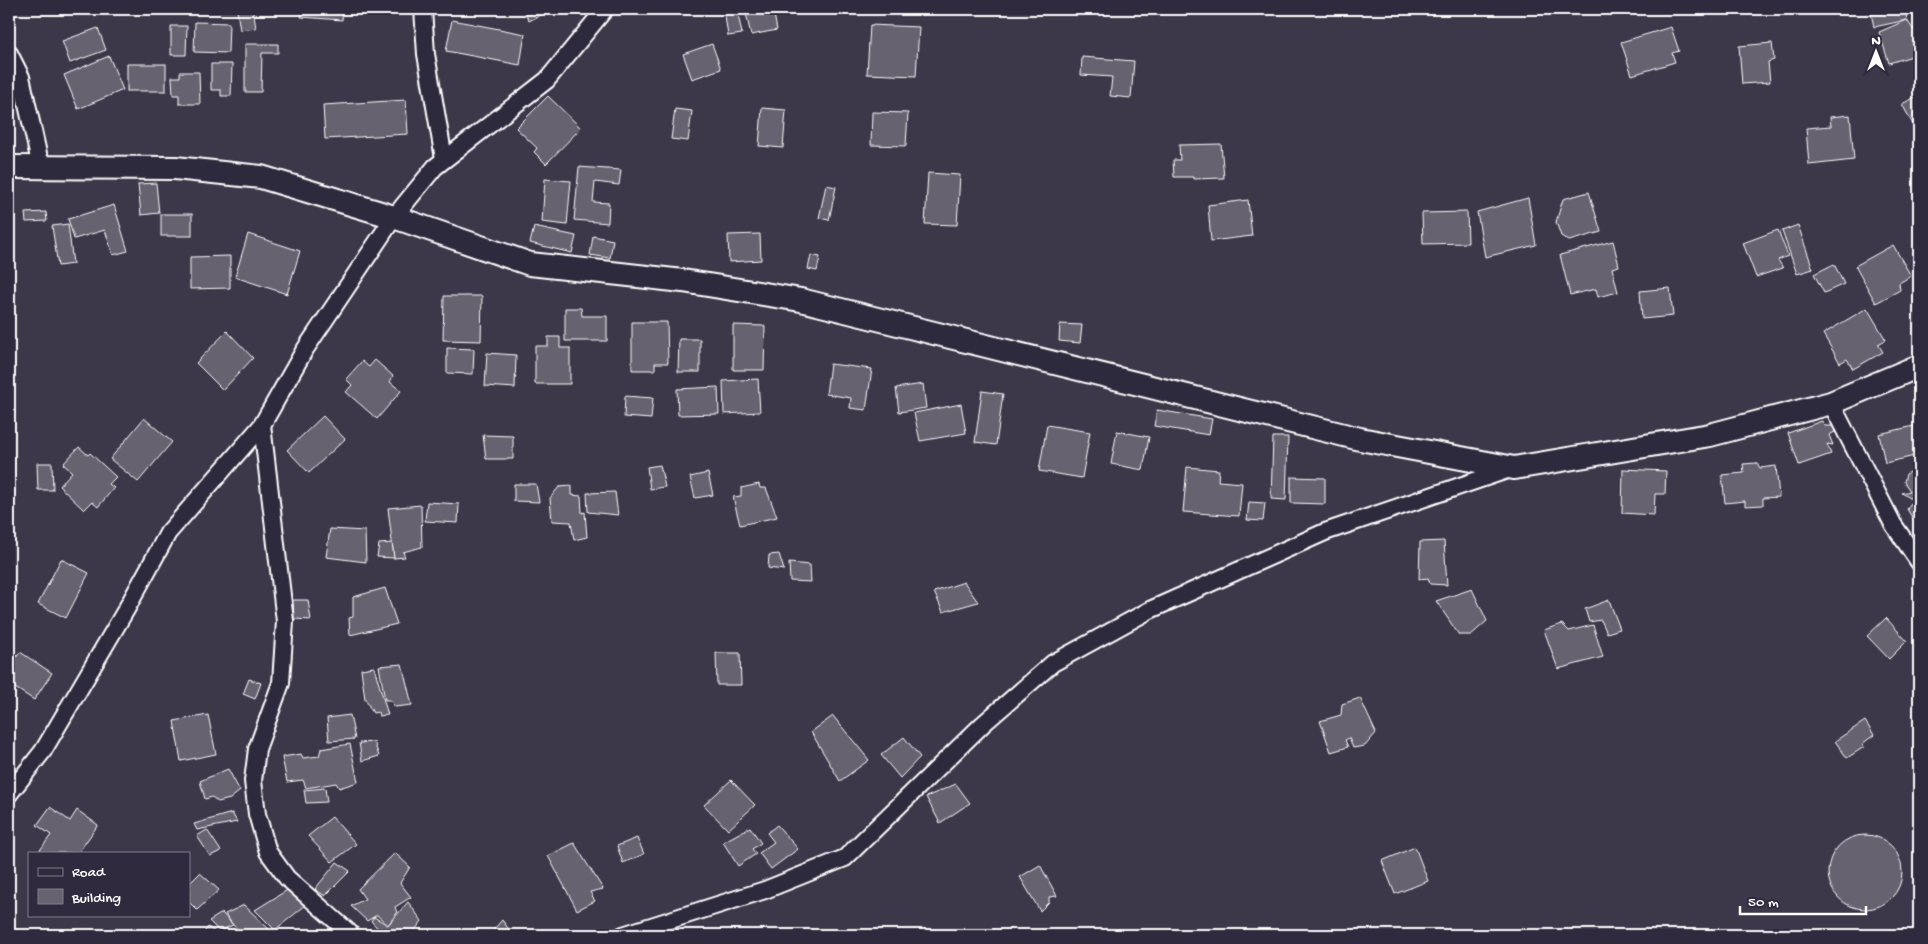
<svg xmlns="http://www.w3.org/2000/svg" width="1928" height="944" viewBox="0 0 1928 944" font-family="'Gochi Hand',sans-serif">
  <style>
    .building { fill: #666270; stroke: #fff }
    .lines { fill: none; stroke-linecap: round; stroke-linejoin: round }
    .street-casing { stroke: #fff; stroke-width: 20 }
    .secondary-casing { stroke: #fff; stroke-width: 26 }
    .street { stroke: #2f2a3d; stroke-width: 16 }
    .secondary { stroke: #2f2a3d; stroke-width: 22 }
  </style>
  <rect width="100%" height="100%" fill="#3c3749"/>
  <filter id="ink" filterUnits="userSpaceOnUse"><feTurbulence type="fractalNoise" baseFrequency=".02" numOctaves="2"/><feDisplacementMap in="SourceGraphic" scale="10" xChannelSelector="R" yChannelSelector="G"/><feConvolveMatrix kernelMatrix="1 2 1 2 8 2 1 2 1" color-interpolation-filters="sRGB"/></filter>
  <g filter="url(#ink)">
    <!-- building -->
    <g class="building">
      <rect x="202" y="9" width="33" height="2"/>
      <polygon points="253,9 256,28 240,30 237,11"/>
      <polygon points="302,9 343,9 342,20 301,17"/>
      <rect x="472" y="9" width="23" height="3"/>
      <polygon points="523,9 540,9 543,14 529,21"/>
      <polygon points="724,9 737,9 742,34 728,36"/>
      <polygon points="745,9 773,9 777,30 751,35"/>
      <polygon points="878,9 918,9 918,13 878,11"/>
      <polygon points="1870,9 1905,9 1907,20 1874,27"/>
      <polygon points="452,20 525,34 520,65 446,51"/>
      <polygon points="1907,20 1913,29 1918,27 1919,44 1916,45 1919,54 1889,63 1879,32"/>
      <polygon points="195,22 229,23 228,53 194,52"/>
      <polygon points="870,25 919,27 916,76 867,74"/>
      <polygon points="171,26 187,26 186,55 171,55"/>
      <polygon points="1671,27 1679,51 1672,53 1675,62 1632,75 1621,42"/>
      <polygon points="98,28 106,50 70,63 62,41"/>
      <polygon points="1772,43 1774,60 1768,62 1770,82 1742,84 1739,46"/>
      <polygon points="245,44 278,44 278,53 262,53 261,92 245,92"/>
      <polygon points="712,44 721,69 692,79 683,54"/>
      <polygon points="109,56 123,90 78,109 64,75"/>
      <polygon points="1082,57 1134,61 1131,98 1110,96 1112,77 1081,75"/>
      <rect x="127" y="64" width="39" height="27"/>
      <polygon points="211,64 232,64 231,96 221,96 221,90 211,90"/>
      <polygon points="180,72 199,72 200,104 179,104 179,95 173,95 172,77 180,77"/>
      <polygon points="1919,95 1919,128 1916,130 1902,104"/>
      <polygon points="548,96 581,128 546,164 534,152 537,148 516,128"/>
      <polygon points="406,100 408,134 325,139 323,105"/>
      <polygon points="762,108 786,110 783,148 759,146"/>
      <polygon points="675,109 692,111 688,141 671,139"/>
      <polygon points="872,112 908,113 906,146 871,145"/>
      <polygon points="1850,115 1854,160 1809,165 1806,128 1831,126 1830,117"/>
      <polygon points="1221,144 1224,178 1193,179 1193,177 1174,177 1173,160 1180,160 1179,145"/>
      <polygon points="579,167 621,170 619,185 595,182 593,202 609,203 608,223 574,220"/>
      <polygon points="928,173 960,175 957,225 925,224"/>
      <polygon points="545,179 571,181 567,225 542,222"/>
      <polygon points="156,183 159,213 141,215 138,184"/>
      <polygon points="826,185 836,187 829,220 819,218"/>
      <polygon points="1589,192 1601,232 1569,241 1561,236 1556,222 1563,199"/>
      <polygon points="1528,198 1536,245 1485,257 1477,212"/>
      <polygon points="1248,200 1252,236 1211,241 1208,205"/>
      <polygon points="114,205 128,251 113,255 105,230 74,239 68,219"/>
      <polygon points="46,212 47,221 26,222 25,213"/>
      <polygon points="1467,212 1468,243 1423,244 1422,213"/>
      <rect x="161" y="214" width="31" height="22"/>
      <polygon points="68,224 73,264 58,266 52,226"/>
      <polygon points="1798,225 1813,269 1797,274 1782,231"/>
      <polygon points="534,227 576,236 572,253 530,243"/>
      <polygon points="1778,230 1788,256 1778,260 1783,268 1756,277 1743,243"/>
      <polygon points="248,234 300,251 287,294 235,277"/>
      <polygon points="760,234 761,260 729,262 728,235"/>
      <polygon points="593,236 613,240 610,258 590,255"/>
      <polygon points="1613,241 1619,266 1612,268 1618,292 1598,297 1596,289 1570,295 1560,255"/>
      <polygon points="1893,245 1911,276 1899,283 1900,290 1876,303 1855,266"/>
      <polygon points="811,255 820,257 817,271 808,269"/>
      <polygon points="230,256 230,288 190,289 190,257"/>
      <polygon points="1834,264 1844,284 1824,293 1814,274"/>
      <polygon points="1670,288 1673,316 1642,319 1640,291"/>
      <polygon points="444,296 482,296 481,341 443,340"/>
      <polygon points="565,308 581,308 582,316 607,316 607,341 565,341"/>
      <polygon points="1867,308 1886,340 1878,344 1883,352 1853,369 1847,359 1840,363 1823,334"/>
      <polygon points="632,322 667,322 668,363 655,363 655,370 632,370"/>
      <polygon points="1060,324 1082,325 1080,343 1059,341"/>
      <polygon points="733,325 765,326 764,370 733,370"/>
      <polygon points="227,331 253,358 223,390 196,363"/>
      <polygon points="548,337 560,337 560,348 570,348 570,384 535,384 535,346 548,346"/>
      <polygon points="679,339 700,339 700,372 678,372"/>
      <polygon points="447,348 474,349 473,374 447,373"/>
      <polygon points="487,353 516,355 515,388 485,386"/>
      <polygon points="375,360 393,376 390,382 401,391 377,419 346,392 352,385 346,379 362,361 369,367"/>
      <polygon points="830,364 872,369 866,410 850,408 851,398 826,394"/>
      <polygon points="758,379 760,412 724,414 723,381"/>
      <polygon points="923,384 926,408 899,412 896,388"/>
      <polygon points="718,387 719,414 678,415 677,389"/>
      <polygon points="982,391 1003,394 996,445 975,442"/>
      <polygon points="625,396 653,398 651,419 624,417"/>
      <polygon points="961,404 966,433 920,441 914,413"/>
      <polygon points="1157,410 1212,419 1209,435 1154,426"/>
      <polygon points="323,416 345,439 309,473 287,450"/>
      <polygon points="144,418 172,442 138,482 110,459"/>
      <polygon points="1822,421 1825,426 1835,426 1835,432 1829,435 1833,445 1827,444 1831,454 1799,465 1788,433"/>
      <polygon points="1047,425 1090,432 1082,478 1039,471"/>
      <polygon points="1914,426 1919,455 1885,463 1879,434"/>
      <polygon points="1117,431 1149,437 1143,470 1111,464"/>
      <polygon points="483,435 513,436 513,459 486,459"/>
      <polygon points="1273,437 1288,437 1286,500 1271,499"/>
      <polygon points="79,447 88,455 90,453 116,477 109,484 114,488 98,507 92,502 84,510 59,486 72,472 63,464"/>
      <polygon points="37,463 52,463 53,490 38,490"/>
      <polygon points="1757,463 1760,468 1776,466 1779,497 1763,498 1763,505 1745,506 1745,501 1725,503 1722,475 1744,473 1743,464"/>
      <polygon points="660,465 665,487 650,489 647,467"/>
      <polygon points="1919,466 1919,522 1916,524 1907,509 1913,500 1902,493 1910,491 1904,482 1906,474"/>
      <polygon points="1187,467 1219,470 1218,481 1242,483 1239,516 1183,512"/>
      <polygon points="1623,469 1666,471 1665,494 1655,494 1654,515 1622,513"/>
      <polygon points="708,473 713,495 695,498 690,477"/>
      <polygon points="1291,477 1325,478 1325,504 1291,503"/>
      <polygon points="514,484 536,484 539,502 514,501"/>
      <polygon points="759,484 760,488 766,488 777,517 740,525 733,497 741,496 741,488"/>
      <polygon points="572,486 572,495 581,496 582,513 585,512 587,537 574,540 571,522 552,521 550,498 559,487"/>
      <polygon points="615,492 618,515 588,512 587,493"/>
      <polygon points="427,502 459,504 458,523 425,521"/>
      <polygon points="1249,502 1265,503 1263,521 1247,520"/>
      <polygon points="421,505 422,547 403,552 405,557 394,558 388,508"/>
      <polygon points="330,529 365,531 366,562 326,557"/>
      <polygon points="1444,541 1447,585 1430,584 1428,578 1419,579 1420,542"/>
      <polygon points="392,543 394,558 377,557 379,544"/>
      <polygon points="779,554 784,570 768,568 769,555"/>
      <polygon points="61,559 89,573 66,618 38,604"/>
      <polygon points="789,563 810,565 811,582 790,581"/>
      <polygon points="964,582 978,602 943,612 934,592"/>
      <polygon points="385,588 397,624 350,635 349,618 353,617 353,597"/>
      <polygon points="1472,589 1487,621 1471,635 1459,635 1436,601"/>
      <polygon points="293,600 308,600 311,620 294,619"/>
      <polygon points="1609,600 1620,629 1607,633 1601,620 1589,622 1585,609"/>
      <polygon points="1886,618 1907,641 1889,659 1867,636"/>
      <polygon points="1562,624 1569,631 1593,625 1603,657 1558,669 1544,630"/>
      <polygon points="20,652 52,673 34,700 9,684 9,659 13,662"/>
      <polygon points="716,653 740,653 741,685 717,685"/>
      <polygon points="402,664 412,705 395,707 390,700 385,700 379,666"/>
      <polygon points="374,667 388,715 379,716 378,712 373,713 365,699 361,669"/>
      <polygon points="249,679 261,683 255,699 243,694"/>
      <polygon points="1360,698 1376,733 1365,746 1353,748 1349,738 1345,740 1348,747 1331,752 1320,721 1341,715 1342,704"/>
      <polygon points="208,715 216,754 181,761 174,721"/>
      <polygon points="350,715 355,739 329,741 327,718"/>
      <polygon points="833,716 869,760 840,781 811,732"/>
      <polygon points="1865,721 1874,735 1862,744 1864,747 1847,758 1835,741"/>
      <polygon points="904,737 920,757 900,778 881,755"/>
      <polygon points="374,742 379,756 362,761 359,743"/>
      <polygon points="350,744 358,782 339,788 336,783 306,788 303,780 287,782 282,757 301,754 303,758 319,756 321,749"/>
      <polygon points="228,769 240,791 230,799 218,802 212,797 205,799 200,781"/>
      <polygon points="731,780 755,805 728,830 704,805"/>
      <polygon points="956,784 970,803 940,823 926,797"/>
      <polygon points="325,788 327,802 306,803 304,790"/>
      <polygon points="50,807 70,821 77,810 98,825 78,853 38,853 51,835 37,825"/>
      <polygon points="232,813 237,822 197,830 194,824"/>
      <polygon points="332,817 356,844 332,862 308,836"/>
      <polygon points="777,825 798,849 771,869 759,853 774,842 767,833"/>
      <polygon points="750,827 761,843 752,849 756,854 738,866 723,842"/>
      <polygon points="207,830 221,851 210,856 197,836"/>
      <circle cx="1865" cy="872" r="37"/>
      <polygon points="637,838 644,854 623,863 617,846"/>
      <polygon points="574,843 603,889 590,892 595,901 577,910 548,856"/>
      <polygon points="1415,847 1428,881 1395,894 1382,861"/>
      <polygon points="395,853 410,867 400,883 411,897 395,907 397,913 388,925 377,915 367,921 351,906 365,899 358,889"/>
      <polygon points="337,862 350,871 325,896 315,889"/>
      <polygon points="1040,865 1057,896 1049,897 1049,902 1040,911 1020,877"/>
      <polygon points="200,873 219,890 197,910 189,902 189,884"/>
      <polygon points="289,889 307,904 275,930 255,910"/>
      <polygon points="408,902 422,921 411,935 384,935 371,921 374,917 388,925"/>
      <polygon points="244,905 274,934 244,935 233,925 225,914"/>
      <polygon points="222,913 233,925 219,931 209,921"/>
      <polygon points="502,920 513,935 489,935"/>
      <polygon points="208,927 219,935 202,935"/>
    </g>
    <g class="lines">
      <defs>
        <g id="street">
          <polyline points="423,9 426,54 444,159"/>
          <polyline points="9,53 21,77 41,167"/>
          <polyline points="1831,403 1893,524 1919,562"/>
          <polyline points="262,425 285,621 281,683 257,749 253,781 257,814 268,852 287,878 352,935"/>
          <polyline points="9,794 43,751 127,608 168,533 262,425 304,351 394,217 435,167 547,80 605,9"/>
          <polyline points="623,935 765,890 845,858 983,724 1053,663 1150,610 1325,532 1513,468"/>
        </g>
        <polyline id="secondary" points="9,167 175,168 261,177 394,217 530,264 683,281 801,300 1360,439 1514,468 1710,435 1831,403 1919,366"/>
      </defs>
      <!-- street casing -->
      <use href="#street" class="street-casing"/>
      <!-- secondary casing -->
      <use href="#secondary" class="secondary-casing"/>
      <!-- street -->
      <use href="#street" class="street"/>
      <!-- secondary -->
      <use href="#secondary" class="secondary"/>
    </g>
  </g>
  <!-- margin -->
  <rect width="1928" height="944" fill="none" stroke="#2f2a3d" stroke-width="30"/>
  <rect x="15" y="15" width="1898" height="914" fill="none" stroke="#fff" stroke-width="2" filter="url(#ink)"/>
  <!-- legend -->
  <rect x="28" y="852" width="162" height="65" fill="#2f2a3d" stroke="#827f8b"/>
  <rect x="38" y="868" width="25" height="8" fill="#2f2a3d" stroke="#827f8b"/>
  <text x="72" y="876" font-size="15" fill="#ffffff">Road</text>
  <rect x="38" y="889" width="25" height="15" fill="#666270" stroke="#827f8b"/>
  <text x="72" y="902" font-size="15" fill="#ffffff">Building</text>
  <!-- north arrow -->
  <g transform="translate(1876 52)" stroke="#2f2a3d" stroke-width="4" paint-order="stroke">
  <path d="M0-4L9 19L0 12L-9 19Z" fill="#ffffff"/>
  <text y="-8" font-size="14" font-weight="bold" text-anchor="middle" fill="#ffffff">N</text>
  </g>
  <!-- scale -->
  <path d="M1740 906v8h126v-8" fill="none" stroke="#ffffff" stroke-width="2.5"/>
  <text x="1748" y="906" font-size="15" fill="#ffffff" stroke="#2f2a3d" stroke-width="4" paint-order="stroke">50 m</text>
</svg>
